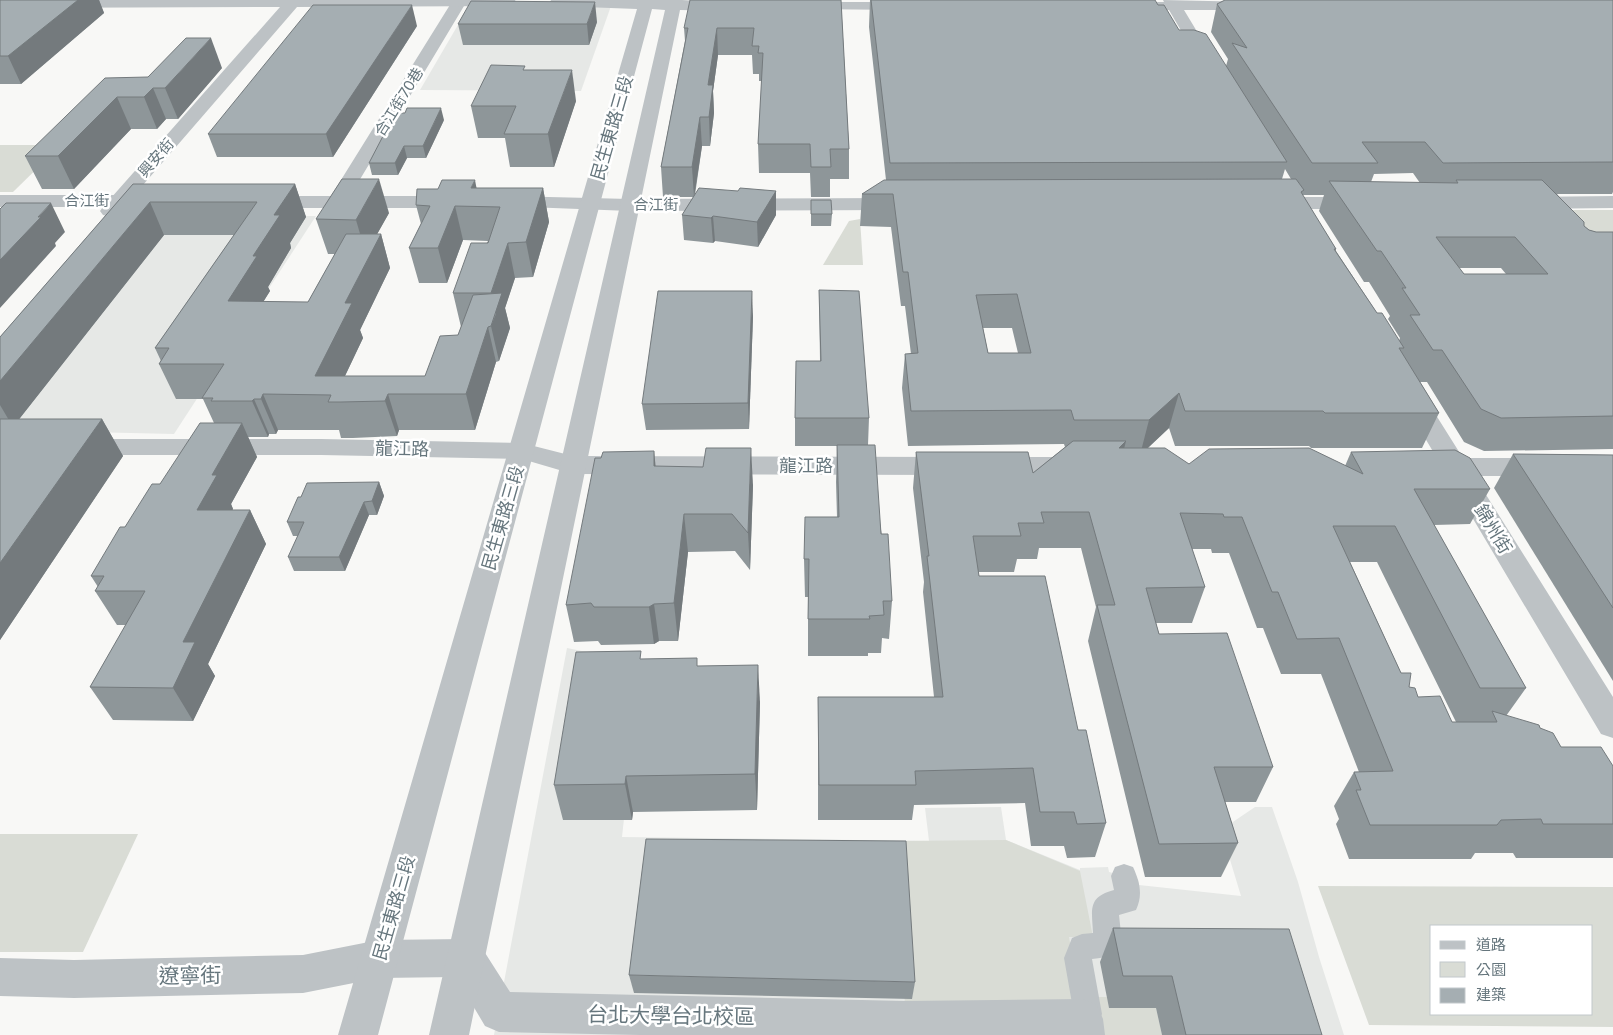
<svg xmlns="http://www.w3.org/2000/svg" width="1613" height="1035" viewBox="0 0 1613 1035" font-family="Lato,'Noto Sans TC',sans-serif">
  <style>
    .built { fill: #e6e8e6 }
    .green { fill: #d9dcd5; fill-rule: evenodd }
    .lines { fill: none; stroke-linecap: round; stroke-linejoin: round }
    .pedestrian { fill: #bdc2c5; fill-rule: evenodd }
    .minor { fill: #bdc2c5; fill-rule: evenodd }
    .tertiary { fill: #bdc2c5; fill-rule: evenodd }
    .wall { fill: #8e9699; fill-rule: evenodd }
    .shaded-wall { fill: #747a7d }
    .building { fill: #a5aeb2; stroke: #747a7d; fill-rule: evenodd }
    .labels { text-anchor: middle; stroke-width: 5; stroke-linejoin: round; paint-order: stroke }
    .far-street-label { font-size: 15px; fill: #66767d; stroke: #fff }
    .street-label { font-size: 18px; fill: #66767d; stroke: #fff }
    .near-street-label { font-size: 21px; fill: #66767d; stroke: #fff }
  </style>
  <rect width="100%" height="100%" fill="#f8f8f6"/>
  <!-- built -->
  <g class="built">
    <polygon points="469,6 611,6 581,91 420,90"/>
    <polygon points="316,216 174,434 0,430 136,217"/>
    <polygon points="567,648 641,663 622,837 929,841 925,808 1001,807 1006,840 1080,870 1080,868 1108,867 1109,872 1138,880 1139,885 1241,896 1221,830 1255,807 1272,807 1298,882 1319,957 1344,1035 494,1035"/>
  </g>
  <!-- green -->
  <g class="green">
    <polygon points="0,145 61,145 13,192 0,192"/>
    <polygon points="1546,210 1613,210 1613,251"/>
    <polygon points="860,219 863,265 823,265 849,221"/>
    <polygon points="0,834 138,834 83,952 0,952"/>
    <polygon points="1006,840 1080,871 1093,937 1069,937 1083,1019 1085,997 1107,997 1109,1008 1156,1008 1162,1035 1085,1035 906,1021 895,841"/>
    <path d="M 1318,886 L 1613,887 L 1613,1027 L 1369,1025 ZM 1432,926 L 1592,926 L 1592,1014 L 1432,1014 Z"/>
  </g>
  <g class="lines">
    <!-- pedestrian -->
    <path class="pedestrian" d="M 1124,864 L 1133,867 C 1140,882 1143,895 1136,910 L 1119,915 C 1122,943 1126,956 1092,959 L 1102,1014 L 1096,1028 L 1083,1033 L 1073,1029 L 1069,1019 L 1073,1009 L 1064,958 L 1072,938 L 1082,934 L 1093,933 C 1092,910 1087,897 1114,890 L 1111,876 L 1115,867 Z"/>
    <!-- minor -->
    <g class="minor">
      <polygon points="453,0 467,1 350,196 454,196 461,198 464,202 461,206 454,208 265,208 258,206 255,202 258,198 265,196 331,196"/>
      <polygon points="0,195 147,195 154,197 157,201 154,205 147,207 0,207"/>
      <polygon points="507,196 630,199 899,198 906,200 909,204 906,208 899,210 630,211 500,206 497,202 500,198"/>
      <polygon points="1613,196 1613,208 1527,209 1520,207 1517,203 1520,199 1527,197"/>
      <polygon points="1270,197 1359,197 1366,199 1369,203 1366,207 1359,209 1270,209 1263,207 1260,203 1263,199"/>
      <polygon points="79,439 321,439 522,443 573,456 952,457 961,460 965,466 961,472 952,475 573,474 522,459 321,455 79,455 70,453 66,447 70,441"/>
      <polygon points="995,457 1079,457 1088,460 1092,466 1088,472 1079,475 995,475 986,472 982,466 986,460"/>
      <polygon points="1440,458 1613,458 1613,476 1440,476 1431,473 1427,467 1431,461"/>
      <polygon points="466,939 480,945 510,992 906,1001 1083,999 1097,1005 1103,1019 1105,1035 640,1035 499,1032 485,1026 456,977 379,978 303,993 74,998 0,996 0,958 74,960 303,955 379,940"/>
    </g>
    <!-- tertiary -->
    <g class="tertiary">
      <polygon points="0,0 515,0 516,2 514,5 509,6 297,7 117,215 110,217 103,215 100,211 103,207 280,7 0,8"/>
      <polygon points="551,0 682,0 727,3 732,4 734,7 732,10 727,11 680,10 469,1035 429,1035 665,10 652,9 378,1035 338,1035 637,9 557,6 552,5 550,2"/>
      <polygon points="1163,0 1254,2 1259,3 1261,6 1259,9 1254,10 1184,10 1216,63 1214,66 1202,66 1200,63 1169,10 1127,10 1122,9 1120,6 1122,3 1127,2 1164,2"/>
      <polygon points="805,2 907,2 912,3 914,6 912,9 907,10 800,9 798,6 800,3"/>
      <polygon points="1412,388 1421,391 1424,396 1613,697 1613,738 1601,734 1400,396 1403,391"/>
    </g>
  </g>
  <!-- wall -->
  <g class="wall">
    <polygon points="0,0 99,0 104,13 21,84 0,84"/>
    <polygon points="841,0 849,149 849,179 830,179 830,197 811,197 810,173 759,173 758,144 762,81 759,81 759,74 753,74 752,55 718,55 713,91 714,113 710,146 702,146 695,195 738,191 776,191 776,215 758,247 715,241 713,243 684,240 682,215 693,197 663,197 661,167 685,41 684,28"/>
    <path d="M 870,0 L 1158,5 L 1179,30 L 1226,66 L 1228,59 L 1211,32 L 1217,4 L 1613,0 L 1613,192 L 1612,194 L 1557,194 L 1584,226 L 1589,230 L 1596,232 L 1613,232 L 1613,449 L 1484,451 L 1464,442 L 1427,382 L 1420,382 L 1439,413 L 1422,448 L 1311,448 L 1309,446 L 1175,446 L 1169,428 L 1148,448 L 1189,464 L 1345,466 L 1351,452 L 1490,489 L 1470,524 L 1434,525 L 1526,688 L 1506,716 L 1540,728 L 1561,747 L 1613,766 L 1613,858 L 1516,858 L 1513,853 L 1475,853 L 1471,859 L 1349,859 L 1336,824 L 1339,819 L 1334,806 L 1354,772 L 1359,772 L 1321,674 L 1281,674 L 1263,628 L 1257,628 L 1229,553 L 1212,553 L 1211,549 L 1192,549 L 1205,587 L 1192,623 L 1156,623 L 1159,634 L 1273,767 L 1256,802 L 1225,802 L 1238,843 L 1221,877 L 1145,877 L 1088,641 L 1096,607 L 1081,548 L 1039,548 L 1037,559 L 1017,559 L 1014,572 L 978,572 L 979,576 L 1078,730 L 1106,823 L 1095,857 L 1067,858 L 1064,846 L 1031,846 L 1025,803 L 914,805 L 912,820 L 818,820 L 818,697 L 934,697 L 923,592 L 924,582 L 913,488 L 916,452 L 1033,473 L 1065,447 L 1064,444 L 908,446 L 902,388 L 905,354 L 911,354 L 905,306 L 901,306 L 891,227 L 860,226 L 862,194 L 886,180 L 869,27 ZM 1285,169 L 1291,179 L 1282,179 ZM 1413,173 L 1420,183 L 1371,182 L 1374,174 ZM 1302,195 L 1324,195 L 1319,211 L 1364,282 L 1369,282 L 1390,316 L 1388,319 L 1400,338 L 1399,341 L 1377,313 L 1336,251 L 1336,249 ZM 1459,268 L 1501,268 L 1506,274 L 1464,274 ZM 983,328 L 1012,328 L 1018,353 L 988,353 ZM 1350,562 L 1377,562 L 1456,722 L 1452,722 L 1418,697 L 1409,687 L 1401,673 Z"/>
    <polygon points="597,22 589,45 463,45 458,24"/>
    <polygon points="417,26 333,157 217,157 208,134"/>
    <polygon points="222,68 178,119 166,119 157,129 131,129 74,189 42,189 25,156 148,77"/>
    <polygon points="576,101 554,167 510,167 505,138 478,138 471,106"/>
    <polygon points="444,120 426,158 407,158 398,175 372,175 369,163"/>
    <polygon points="133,184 295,184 306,217 290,243 291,248 268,287 270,291 263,302 308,302 335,254 328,254 316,219 389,213 377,234 381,234 390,268 360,330 363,338 345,376 425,376 458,335 461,327 453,293 488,241 463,240 447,283 419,283 409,248 421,224 416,205 476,188 543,188 549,222 533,277 515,278 505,308 510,328 499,361 496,362 475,430 399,430 397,436 353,438 341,438 339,430 278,430 276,434 269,434 268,437 248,437 257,457 231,504 233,509 232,510 250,510 266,544 208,664 215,676 193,721 113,720 90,687 126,625 117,625 95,591 98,587 91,576 125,527 160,484 214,423 203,399 176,399 159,364 161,361 155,348 234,235 164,235 19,419 102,419 123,456 0,640 0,337"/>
    <polygon points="811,200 832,214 831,226 811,226"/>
    <polygon points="819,290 869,418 868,445 892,601 889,639 882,638 881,653 868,653 868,656 808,656 808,597 805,597 804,559 837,517 836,482 837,446 795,446 795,418 820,361"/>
    <polygon points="753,316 749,429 646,430 642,404"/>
    <polygon points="1513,454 1613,455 1613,681 1494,488"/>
    <polygon points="656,466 753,485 750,570 735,551 688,552 678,641 659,641 654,644 601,645 598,641 574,642 566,605"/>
    <polygon points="379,482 384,496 377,515 369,515 345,571 294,571 288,557 298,536 293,536 287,522 301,497"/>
    <polygon points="642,659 698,666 760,702 757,810 633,812 632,820 563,820 554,785"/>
    <polygon points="1113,928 1322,1035 1162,1035 1156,1008 1109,1008 1100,962"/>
    <polygon points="629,975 915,982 912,999 634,993"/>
  </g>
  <!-- shaded-wall -->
  <g class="shaded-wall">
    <polygon points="78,0 99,0 104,13 21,84 8,56"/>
    <polygon points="595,2 597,22 589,45 587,24"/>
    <polygon points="412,5 417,26 333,157 326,134"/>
    <polygon points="717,28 718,55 713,91 714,113 710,146 709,117 708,85"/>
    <polygon points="211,38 222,68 178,119 165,88"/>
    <polygon points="572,70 576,101 554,167 548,134"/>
    <polygon points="153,88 166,119 157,129 144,97"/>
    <polygon points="117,97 131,129 74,189 58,156"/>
    <polygon points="441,108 444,120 426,158 423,146"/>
    <polygon points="700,117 702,146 694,197 692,167"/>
    <polygon points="404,146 407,158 398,175 395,163"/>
    <polygon points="379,179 389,213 366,254 356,220"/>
    <polygon points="475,180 480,206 471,188"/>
    <polygon points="295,184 306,217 290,243 291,248 268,287 270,291 242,336 228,301 253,256 274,215"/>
    <polygon points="543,188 549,222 533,277 526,242"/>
    <polygon points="776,191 776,215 758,247 757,222"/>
    <polygon points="150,202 164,235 13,427 0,405 0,381"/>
    <polygon points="51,203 65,232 55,243 56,246 0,308 0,260"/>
    <polygon points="455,206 463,240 447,283 438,248"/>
    <polygon points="713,216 715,241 713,243 711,218"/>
    <polygon points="381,234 390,268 360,330 363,338 333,401 331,395 315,376 345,303"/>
    <polygon points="508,243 515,278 505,308 510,328 499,361 491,326 496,314 491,293"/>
    <polygon points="752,291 753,316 749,429 748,403"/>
    <polygon points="488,327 496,362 475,430 466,394"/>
    <polygon points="1179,393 1169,428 1140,455 1149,420"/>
    <polygon points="263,394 278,430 276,434 261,399"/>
    <polygon points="388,394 399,430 397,436 385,401"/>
    <polygon points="254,399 269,434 268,437 252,401"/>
    <polygon points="102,419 123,456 0,640 0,563"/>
    <polygon points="242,423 257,457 231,504 233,509 215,544 197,510 212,475"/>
    <polygon points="1126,441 1117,477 1119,448"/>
    <polygon points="751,448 753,485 750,570 748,533"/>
    <polygon points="654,451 658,488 654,466"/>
    <polygon points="379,482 384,496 377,515 372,501"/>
    <polygon points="364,502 369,515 345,571 339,557"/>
    <polygon points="250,510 266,544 208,664 215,676 193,721 173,688 183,642"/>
    <polygon points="684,514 688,552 678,641 674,603"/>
    <polygon points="654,604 659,641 654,644 649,607"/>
    <polygon points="758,665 760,702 757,810 755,774"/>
    <polygon points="626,776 633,812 632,820 625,784"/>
  </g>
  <!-- building -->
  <g class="building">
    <polygon points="0,0 78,0 8,56 0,56"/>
    <polygon points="690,0 841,0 849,149 830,149 831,167 811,167 810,144 758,144 763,53 758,53 759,46 752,46 754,28 717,28 708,85 713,85 709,117 700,117 692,167 661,167 688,28 684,28"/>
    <polygon points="871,0 1155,0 1158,5 1164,5 1179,30 1194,30 1206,34 1287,162 890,163"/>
    <polygon points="1225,0 1613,0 1613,162 1443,163 1425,142 1362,142 1378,163 1312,163 1232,43 1247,48 1217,4"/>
    <polygon points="471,1 595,2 587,24 458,24"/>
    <polygon points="313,5 412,5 326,134 208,134"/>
    <polygon points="186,38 211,38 165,88 153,88 144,97 117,97 58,156 25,156 105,78 148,77"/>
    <polygon points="491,65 525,66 523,70 572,70 548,134 504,134 516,106 471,106"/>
    <polygon points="407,108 441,108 423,146 404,146 395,163 369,163 395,113 405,113"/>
    <polygon points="342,179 379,179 356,220 316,219"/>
    <path d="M 1296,179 L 1304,190 L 1301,192 L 1336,249 L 1334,249 L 1377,313 L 1382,313 L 1404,348 L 1399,348 L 1439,413 L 1325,413 L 1323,411 L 1185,411 L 1179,393 L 1149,420 L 1074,420 L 1071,410 L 911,411 L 905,354 L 918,353 L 908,272 L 903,272 L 893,194 L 862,194 L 884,180 ZM 1017,294 L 1031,353 L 988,353 L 976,295 Z"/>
    <polygon points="442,180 475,180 471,188 543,188 526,242 508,243 491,293 453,293 471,243 488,243 500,207 455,206 438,248 409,248 430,206 416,205 417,189 438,189"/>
    <path d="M 1456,180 L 1542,180 L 1584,222 L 1584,226 L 1589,230 L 1596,232 L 1613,232 L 1613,416 L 1501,418 L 1481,409 L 1442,350 L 1433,350 L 1410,315 L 1420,315 L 1402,288 L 1406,288 L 1381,251 L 1377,251 L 1329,181 L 1458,183 ZM 1436,237 L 1515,237 L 1548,274 L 1464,274 Z"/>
    <polygon points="133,184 295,184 274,215 280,215 253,256 257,256 228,301 308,302 346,234 381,234 345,303 352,303 315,376 425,376 440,336 458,335 473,295 502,293 491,326 488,327 466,394 388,394 385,401 341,402 328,402 331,395 263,394 261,399 254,399 252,401 211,401 213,398 202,398 224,364 159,364 169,348 155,348 257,202 150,202 0,381 0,337"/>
    <polygon points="699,188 738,191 740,188 776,191 757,222 713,216 711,218 682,215"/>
    <polygon points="811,200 831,200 832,214 811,214"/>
    <polygon points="6,203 51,203 38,217 41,217 0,260 0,209"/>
    <polygon points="819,290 859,291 869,418 795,418 796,361 821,361"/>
    <polygon points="658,291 752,291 748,403 642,404"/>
    <polygon points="0,419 102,419 0,563"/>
    <polygon points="200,423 242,423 212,475 217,475 197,510 250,510 183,642 195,642 173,688 90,687 145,591 95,591 104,576 91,576 120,527 125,527 152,484 160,484"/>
    <polygon points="1073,441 1126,441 1119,448 1165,448 1189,464 1209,449 1309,448 1363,474 1351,452 1455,450 1470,458 1490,489 1414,489 1526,688 1480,688 1395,526 1333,526 1401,673 1411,673 1409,687 1415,688 1418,697 1440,696 1452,722 1497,722 1492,711 1539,725 1540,728 1553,733 1561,747 1601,747 1613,766 1613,824 1543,824 1541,819 1501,820 1497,825 1370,825 1356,790 1361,790 1354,772 1393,771 1339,638 1297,639 1278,592 1272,592 1242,517 1224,517 1223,514 1180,513 1205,587 1146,588 1159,634 1227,633 1273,767 1214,767 1238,843 1159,844 1097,605 1115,605 1089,512 1041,512 1044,523 1018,523 1021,536 973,536 979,576 1045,576 1078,730 1086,730 1106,823 1077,824 1074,812 1040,812 1033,768 915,771 916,785 819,785 818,697 943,697 927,556 929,556 916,452 1028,452 1033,473"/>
    <polygon points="837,445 875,445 881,534 888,534 892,601 883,601 884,615 869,616 870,619 808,619 809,559 804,559 805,517 839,517"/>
    <polygon points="706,448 751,448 748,533 732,514 684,514 674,603 654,604 649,607 594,607 591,603 566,605 595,458 601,458 603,452 654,451 654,466 703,467"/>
    <polygon points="1513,454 1613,455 1613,608"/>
    <polygon points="379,482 372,501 364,502 339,557 288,557 304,522 287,522 298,497 301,497 307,483"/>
    <polygon points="641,651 640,659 697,658 697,666 758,665 755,774 626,776 625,784 554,785 576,652"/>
    <polygon points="646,839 906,841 915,982 629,975"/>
    <polygon points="1113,928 1289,929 1322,1035 1186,1035 1172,976 1123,976"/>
  </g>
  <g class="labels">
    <!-- far-street labels -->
    <g class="far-street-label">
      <text transform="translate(399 102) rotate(-58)" y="5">合江街70巷</text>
      <text transform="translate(156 158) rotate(-49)" y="5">興安街</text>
      <text x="87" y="206">合江街</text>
      <text x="656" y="210">合江街</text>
    </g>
    <!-- street labels -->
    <g class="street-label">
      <text transform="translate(612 128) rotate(-74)" y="6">民生東路三段</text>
      <text transform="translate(402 449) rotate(1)" y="6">龍江路</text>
      <text x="806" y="472">龍江路</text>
      <text transform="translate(503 518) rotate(-74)" y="6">民生東路三段</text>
      <text transform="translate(1493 529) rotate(59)" y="6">錦州街</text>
      <text transform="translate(394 908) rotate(-74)" y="6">民生東路三段</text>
    </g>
    <!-- near-street labels -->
    <g class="near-street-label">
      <text transform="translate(190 976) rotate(-1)" y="7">遼寧街</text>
      <text transform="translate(671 1016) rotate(1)" y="7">台北大學台北校區</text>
    </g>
  </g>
  <!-- legend -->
  <rect x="1430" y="925" width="162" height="90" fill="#ffffff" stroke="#c2c8cb"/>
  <rect x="1440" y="941" width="25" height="8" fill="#bdc2c5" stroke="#c2c8cb"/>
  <text x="1476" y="950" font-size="15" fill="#66767d">道路</text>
  <rect x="1440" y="962" width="25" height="15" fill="#d9dcd5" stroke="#c2c8cb"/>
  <text x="1476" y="975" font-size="15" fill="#66767d">公園</text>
  <rect x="1440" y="988" width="25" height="15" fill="#a5aeb2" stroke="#c2c8cb"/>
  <text x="1476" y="1000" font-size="15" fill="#66767d">建築</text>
</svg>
